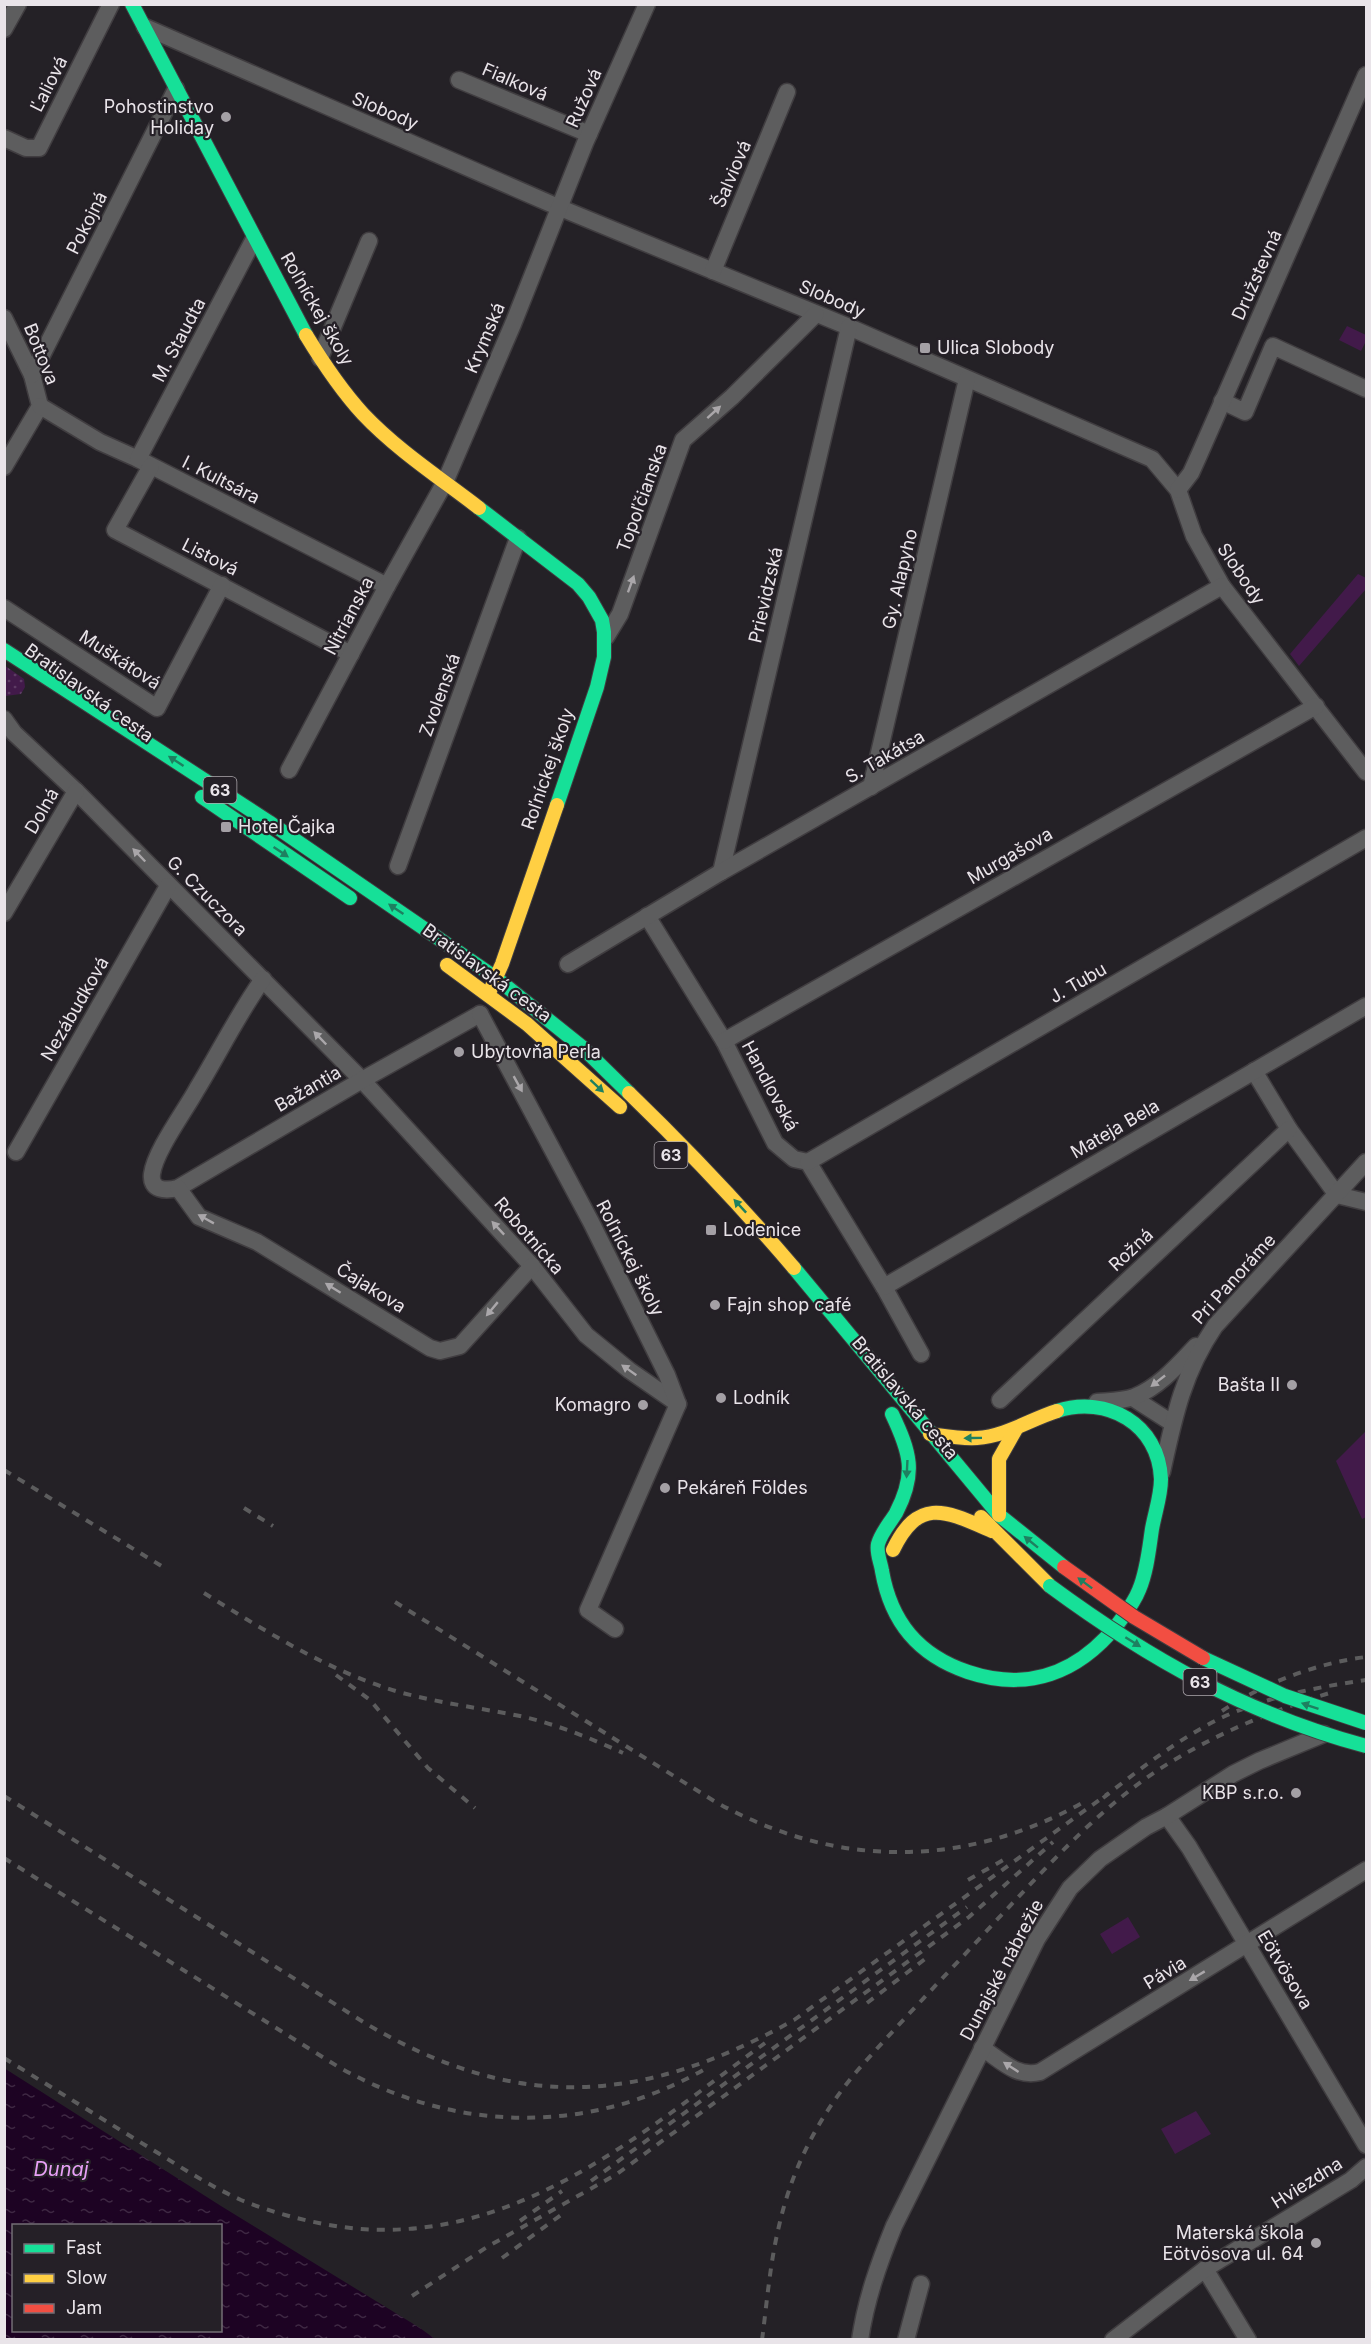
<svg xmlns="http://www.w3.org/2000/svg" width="1371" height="2344" viewBox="0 0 1371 2344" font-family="Inter,sans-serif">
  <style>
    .grass { fill: url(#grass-dots) }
    .park { fill: #421a4a }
    .water { fill: url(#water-ripples); fill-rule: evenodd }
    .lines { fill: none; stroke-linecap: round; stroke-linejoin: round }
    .street-casing { stroke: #403d40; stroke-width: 19 }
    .fast-casing { stroke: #403d40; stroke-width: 16 }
    .slow-casing { stroke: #403d40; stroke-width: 16 }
    .street { stroke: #5d5d5e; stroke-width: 16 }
    .fast { stroke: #16e098; stroke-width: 14 }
    .slow { stroke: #ffcf43; stroke-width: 14 }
    .rail { stroke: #5c5c5d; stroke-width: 4; stroke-dasharray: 8 8; stroke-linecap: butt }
    .fast-bridge-casing { stroke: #403d40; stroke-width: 16; stroke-linecap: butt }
    .jam-bridge-casing { stroke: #403d40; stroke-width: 16; stroke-linecap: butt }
    .fast-bridge { stroke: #16e098; stroke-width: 14 }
    .jam-bridge { stroke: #f24e42; stroke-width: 14 }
    .oneway { fill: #aaa7aa }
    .oneway2 { fill: #1e8060 }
    .poi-dot { fill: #a4a0a5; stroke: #252027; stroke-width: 2 }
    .labels { text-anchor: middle; stroke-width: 4.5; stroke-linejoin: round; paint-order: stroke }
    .shield { fill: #252027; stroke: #aea9af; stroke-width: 1.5 }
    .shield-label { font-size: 16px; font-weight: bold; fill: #e9e4e9 }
    .street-label { font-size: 18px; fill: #e9e4e9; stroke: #252027 }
    .poi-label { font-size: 18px; fill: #e9e4e9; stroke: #252027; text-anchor: start }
    .water-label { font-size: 20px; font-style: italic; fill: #e8a0f7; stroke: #252027 }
  </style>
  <defs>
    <pattern id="grass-dots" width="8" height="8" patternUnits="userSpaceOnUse" patternTransform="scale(1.5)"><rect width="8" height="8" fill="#421a4a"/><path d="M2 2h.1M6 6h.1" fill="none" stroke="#5d3b64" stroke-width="1.8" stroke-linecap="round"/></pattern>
    <pattern id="water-ripples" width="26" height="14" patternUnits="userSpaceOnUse" patternTransform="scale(1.5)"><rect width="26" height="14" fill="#1d0323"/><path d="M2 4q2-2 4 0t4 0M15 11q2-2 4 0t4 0" fill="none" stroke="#3e2843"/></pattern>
  </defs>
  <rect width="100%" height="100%" fill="#242126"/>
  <!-- grass -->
  <polygon class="grass" points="4,665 24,679 25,687 21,694 5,696"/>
  <!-- park -->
  <g class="park">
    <polygon points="1347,326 1366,335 1366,341 1361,351 1339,340"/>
    <polygon points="1358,574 1366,578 1366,589 1299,666 1290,654"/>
    <polygon points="1366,1431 1366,1517 1362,1519 1336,1461"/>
    <polygon points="1128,1917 1140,1937 1112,1954 1100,1934"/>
    <polygon points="1196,2111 1211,2134 1175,2154 1161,2129"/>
  </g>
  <!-- water -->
  <path class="water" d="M 4,2068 L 221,2206 L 420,2328 L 435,2339 L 5,2339 ZM 14,2226 L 220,2226 L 220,2330 L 14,2330 Z"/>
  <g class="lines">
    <defs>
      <g id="street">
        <polyline points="145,27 558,207 849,327 1152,459 1178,490 1194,536 1222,586 1366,772"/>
        <polyline points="4,29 18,4"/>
        <polyline points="459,80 589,134"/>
        <polyline points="4,138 26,148 39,148 111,4"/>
        <polyline points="713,271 787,92"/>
        <polyline points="4,318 32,375 40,406 4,467"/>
        <polyline points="320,358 369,241"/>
        <polyline points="32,375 176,89"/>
        <polyline points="1222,401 1245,412 1273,346 1366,389"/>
        <polyline points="40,406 100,442 138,459 387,586"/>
        <polyline points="138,459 254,239"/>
        <polyline points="151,466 115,530 351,654"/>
        <polyline points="1178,490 1191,473 1200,453 1366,75"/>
        <polyline points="4,608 157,708 222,585"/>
        <polyline points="606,637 620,614 683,440 732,397 816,314"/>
        <polyline points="4,719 14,733 76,791 362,1080 532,1266 586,1335 629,1370 678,1404"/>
        <polyline points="289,770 387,586 445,482 513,324 585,143 647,4"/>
        <polyline points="871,787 967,379"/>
        <polyline points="398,866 518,538"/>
        <polyline points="721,872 849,327"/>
        <polyline points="4,913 76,791"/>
        <polyline points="647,916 724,1041 775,1143 794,1159 808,1162 884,1287 921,1354"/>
        <polyline points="568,964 721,872 1222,586"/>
        <path d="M 263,979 C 238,1014 219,1053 197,1089 C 185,1111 155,1151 152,1174 C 150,1191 166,1191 178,1188 L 362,1080 L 480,1014"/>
        <polyline points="480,1014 591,1222 667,1375 678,1404 588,1610 615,1629"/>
        <polyline points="724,1041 1316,706"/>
        <polyline points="1254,1071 1289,1129 1337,1195"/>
        <polyline points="16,1152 168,886"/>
        <polyline points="808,1162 1366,838"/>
        <polyline points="178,1188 199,1217 257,1242 430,1348 440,1351 460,1346 532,1266"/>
        <polyline points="1337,1195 1366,1202"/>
        <polyline points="884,1287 1366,1006"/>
        <polyline points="1133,1398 1172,1423"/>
        <polyline points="1000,1400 1289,1129"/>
        <path d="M 1097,1402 C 1108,1401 1123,1401 1134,1397 C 1159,1387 1178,1365 1196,1346"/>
        <path d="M 1162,1472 C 1174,1417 1183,1373 1215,1326 L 1366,1162"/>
        <polyline points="1167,1816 1189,1847 1366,2145"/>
        <path d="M 982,2048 C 1001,2060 1016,2078 1040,2072 L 1366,1870"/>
        <polyline points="1205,2269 1248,2340"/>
        <path d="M 860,2340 C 866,2299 879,2263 894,2226 L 1037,1939 L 1070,1888 L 1100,1859 L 1146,1827 L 1167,1816 L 1233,1774 L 1259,1761 L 1324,1734"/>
        <polyline points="906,2340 921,2284"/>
        <polyline points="1113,2340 1205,2269 1351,2180 1366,2167"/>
      </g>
      <g id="fast">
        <polyline points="132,4 306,335"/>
        <polyline points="479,508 578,584 589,597 602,620 604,632 604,657 597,687 557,805"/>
        <polyline points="4,650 269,822 496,978 582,1047 629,1093"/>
        <polyline points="202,797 350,898"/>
        <polyline points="794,1268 999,1515 1064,1567"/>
        <path d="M 892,1414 C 910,1452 917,1473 896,1513 C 890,1523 881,1533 878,1544 C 876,1553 881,1563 882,1571 C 891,1622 918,1655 968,1672 C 1028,1692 1078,1673 1117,1625 C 1125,1614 1134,1603 1139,1590 C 1147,1571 1149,1549 1152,1529 C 1155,1512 1161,1496 1161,1479 C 1159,1424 1107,1395 1057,1411"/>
      </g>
      <g id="slow">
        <path d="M 306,335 C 323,363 341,390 363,414 C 397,450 440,478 479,508"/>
        <polyline points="447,965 527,1024 620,1107"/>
        <polyline points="489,993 502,964 557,805"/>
        <path d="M 629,1093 C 687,1149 742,1207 794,1268"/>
        <path d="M 930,1434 C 945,1436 961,1439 977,1438 C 1006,1436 1031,1419 1057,1411"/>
        <polyline points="999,1515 999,1459 1016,1429"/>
        <polyline points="981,1517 1050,1586"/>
        <path d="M 893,1550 C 919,1496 946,1511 992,1531"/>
      </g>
    </defs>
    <!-- street casing -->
    <use href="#street" class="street-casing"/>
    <!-- fast casing -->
    <use href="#fast" class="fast-casing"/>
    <!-- slow casing -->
    <use href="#slow" class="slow-casing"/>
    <!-- street -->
    <use href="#street" class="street"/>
    <!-- fast -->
    <use href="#fast" class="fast"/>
    <!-- slow -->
    <use href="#slow" class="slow"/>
    <!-- rail -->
    <g class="rail">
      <polyline points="4,1470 163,1567"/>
      <polyline points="244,1508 273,1526"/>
      <path d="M 204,1593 C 267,1632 328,1671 399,1692 C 439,1703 480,1708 520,1716 C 556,1724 590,1738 623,1753"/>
      <path d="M 395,1602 L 714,1801 C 835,1869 963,1869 1084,1802"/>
      <polyline points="336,1675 370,1700 428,1768 475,1808"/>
      <path d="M 1222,1711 C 1264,1683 1317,1663 1366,1657"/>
      <path d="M 4,1796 L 365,2023 C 516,2113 642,2105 794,2020 L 1109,1793"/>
      <path d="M 1103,1798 C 1140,1769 1178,1739 1221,1718 C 1266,1697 1317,1687 1366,1680"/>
      <path d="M 4,1858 L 337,2066 C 454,2133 587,2136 705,2069"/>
      <polyline points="968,1880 1005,1859"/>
      <polyline points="867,2003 929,1956"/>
      <path d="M 4,2058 C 56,2090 107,2122 158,2153 C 185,2170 212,2187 241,2200 C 273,2213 308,2222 342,2227 C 511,2249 638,2136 765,2043"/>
      <polyline points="591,2181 967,1907"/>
      <polyline points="520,2221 562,2191"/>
      <polyline points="502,2258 565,2212"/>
      <polyline points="412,2296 487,2247 617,2174 969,1917 1053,1842"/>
      <path d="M 762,2340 C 767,2302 770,2263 779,2226 C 792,2168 819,2116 857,2071 C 901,2021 948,1973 993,1924 C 1044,1870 1093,1814 1155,1772 C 1210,1736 1270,1711 1333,1692"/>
    </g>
    <defs>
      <g id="fast-bridge">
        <path d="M 1050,1586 C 1149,1659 1247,1714 1366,1746"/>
        <polyline points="1203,1658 1285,1696 1366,1723"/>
      </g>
      <polyline id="jam-bridge" points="1064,1567 1134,1617 1203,1658"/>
    </defs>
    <!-- fast-bridge casing -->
    <use href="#fast-bridge" class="fast-bridge-casing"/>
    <!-- jam-bridge casing -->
    <use href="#jam-bridge" class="jam-bridge-casing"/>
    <!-- fast-bridge -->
    <use href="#fast-bridge" class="fast-bridge"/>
    <!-- jam-bridge -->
    <use href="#jam-bridge" class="jam-bridge"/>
  </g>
  <!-- one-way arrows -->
  <defs><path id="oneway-solid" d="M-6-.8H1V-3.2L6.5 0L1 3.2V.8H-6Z" transform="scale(1.5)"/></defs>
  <g class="oneway">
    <use href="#oneway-solid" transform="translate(714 412) rotate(-42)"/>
    <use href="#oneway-solid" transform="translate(631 584) rotate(-70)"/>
    <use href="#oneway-solid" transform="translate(139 855) rotate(-134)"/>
    <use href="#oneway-solid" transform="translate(320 1038) rotate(-134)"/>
    <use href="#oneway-solid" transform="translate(518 1084) rotate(61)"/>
    <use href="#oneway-solid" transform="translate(206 1219) rotate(-151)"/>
    <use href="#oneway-solid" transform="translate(498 1228) rotate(-133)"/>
    <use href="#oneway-solid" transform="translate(333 1288) rotate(-148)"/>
    <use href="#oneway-solid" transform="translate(492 1309) rotate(130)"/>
    <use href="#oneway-solid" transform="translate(629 1370) rotate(-145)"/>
    <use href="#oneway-solid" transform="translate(1158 1381) rotate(142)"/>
    <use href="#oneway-solid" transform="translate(1197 1976) rotate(149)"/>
    <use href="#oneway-solid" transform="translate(1011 2067) rotate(-147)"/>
  </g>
  <g class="oneway2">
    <use href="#oneway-solid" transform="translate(176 761) rotate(-147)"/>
    <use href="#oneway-solid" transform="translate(281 852) rotate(34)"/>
    <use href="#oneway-solid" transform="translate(396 909) rotate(-146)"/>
    <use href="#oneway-solid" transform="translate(597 1086) rotate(43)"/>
    <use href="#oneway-solid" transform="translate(740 1206) rotate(-133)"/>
    <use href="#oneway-solid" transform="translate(973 1438) rotate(179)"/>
    <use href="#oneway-solid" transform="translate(907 1469) rotate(93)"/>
    <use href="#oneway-solid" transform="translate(1031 1542) rotate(-141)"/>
    <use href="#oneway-solid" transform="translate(1085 1583) rotate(-143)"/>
    <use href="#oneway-solid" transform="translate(1133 1642) rotate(32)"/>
    <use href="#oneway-solid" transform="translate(1310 1706) rotate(-161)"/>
  </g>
  <!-- markers -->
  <g class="poi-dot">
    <circle cx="226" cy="117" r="6"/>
    <rect x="919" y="342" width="12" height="12" rx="3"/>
    <rect x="220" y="821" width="12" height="12" rx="3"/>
    <circle cx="459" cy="1052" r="6"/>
    <rect x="705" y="1224" width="12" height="12" rx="3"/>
    <circle cx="715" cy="1305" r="6"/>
    <circle cx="1292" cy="1385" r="6"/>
    <circle cx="721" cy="1398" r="6"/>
    <circle cx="643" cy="1405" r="6"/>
    <circle cx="665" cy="1488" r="6"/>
    <circle cx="1296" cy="1793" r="6"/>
    <circle cx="1316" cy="2243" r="6"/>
  </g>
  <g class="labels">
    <!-- shield labels -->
    <g class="shield">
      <rect x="203.5" y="777" width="33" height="26" rx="4.5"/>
      <rect x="654.5" y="1142" width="33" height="26" rx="4.5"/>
      <rect x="1183.5" y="1669" width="33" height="26" rx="4.5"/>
    </g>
    <g class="shield-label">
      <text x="220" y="796">63</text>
      <text x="671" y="1161">63</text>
      <text x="1200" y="1688">63</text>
    </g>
    <!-- street labels -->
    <g class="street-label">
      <text transform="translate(515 82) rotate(23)" y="6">Fialková</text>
      <text transform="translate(49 84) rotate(-63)" y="6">Ľaliová</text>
      <text transform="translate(584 98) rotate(-66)" y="6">Ružová</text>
      <text transform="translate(385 111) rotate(23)" y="6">Slobody</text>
      <text transform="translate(732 174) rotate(-67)" y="6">Šalviová</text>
      <text transform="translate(87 223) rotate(-63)" y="6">Pokojná</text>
      <text transform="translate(1257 275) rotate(-66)" y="6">Družstevná</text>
      <text transform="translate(832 299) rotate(23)" y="6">Slobody</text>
      <text transform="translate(317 309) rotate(60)" y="6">Roľníckej školy</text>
      <text transform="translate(485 338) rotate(-67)" y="6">Krymská</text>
      <text transform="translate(179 340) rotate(-62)" y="6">M. Staudta</text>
      <text transform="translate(41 354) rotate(68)" y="6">Bottova</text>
      <text transform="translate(221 480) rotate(27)" y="6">I. Kultsára</text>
      <text transform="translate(642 498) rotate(-70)" y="6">Topoľčianska</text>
      <text transform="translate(210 557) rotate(27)" y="6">Listová</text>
      <text transform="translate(1241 574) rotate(56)" y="6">Slobody</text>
      <text transform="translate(900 579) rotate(-77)" y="6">Gy. Alapyho</text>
      <text transform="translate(766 595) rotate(-77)" y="6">Prievidzská</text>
      <text transform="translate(349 616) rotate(-62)" y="6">Nitrianska</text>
      <text transform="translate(120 660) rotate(33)" y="6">Muškátová</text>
      <text transform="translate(89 693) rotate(36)" y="6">Bratislavská cesta</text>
      <text transform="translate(440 695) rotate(-70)" y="6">Zvolenská</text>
      <text transform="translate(885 757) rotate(-30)" y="6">S. Takátsa</text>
      <text transform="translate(548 769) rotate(-71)" y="6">Roľníckej školy</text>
      <text transform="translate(42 811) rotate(-60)" y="6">Dolná</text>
      <text transform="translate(1010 856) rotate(-30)" y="6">Murgašova</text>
      <text transform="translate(207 896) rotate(45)" y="6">G. Czuczora</text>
      <text transform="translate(487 973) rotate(36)" y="6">Bratislavská cesta</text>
      <text transform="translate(1078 983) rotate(-30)" y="6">J. Tubu</text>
      <text transform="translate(75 1009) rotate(-60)" y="6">Nezábudková</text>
      <text transform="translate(770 1086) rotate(62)" y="6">Handlovská</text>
      <text transform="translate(308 1089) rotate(-30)" y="6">Bažantia</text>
      <text transform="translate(1115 1129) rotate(-30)" y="6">Mateja Bela</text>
      <text transform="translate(529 1236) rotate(49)" y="6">Robotnícka</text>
      <text transform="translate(1131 1250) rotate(-43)" y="6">Rožná</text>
      <text transform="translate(630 1258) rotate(63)" y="6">Roľníckej školy</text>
      <text transform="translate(1234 1279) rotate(-48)" y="6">Pri Panoráme</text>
      <text transform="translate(371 1288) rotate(32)" y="6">Čajakova</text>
      <text transform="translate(905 1398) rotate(50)" y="6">Bratislavská cesta</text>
      <text transform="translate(1002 1970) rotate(-62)" y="6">Dunajské nábrežie</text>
      <text transform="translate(1285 1970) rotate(59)" y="6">Eötvösova</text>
      <text transform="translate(1165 1973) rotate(-31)" y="6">Pávia</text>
      <text transform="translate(1307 2183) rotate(-32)" y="6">Hviezdna</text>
    </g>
    <!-- poi labels -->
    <g class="poi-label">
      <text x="214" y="113" text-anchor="end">Pohostinstvo<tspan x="214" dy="21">Holiday</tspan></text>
      <text x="937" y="354">Ulica Slobody</text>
      <text x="238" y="833">Hotel Čajka</text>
      <text x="471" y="1058">Ubytovňa Perla</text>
      <text x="723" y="1236">Lodenice</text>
      <text x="727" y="1311">Fajn shop café</text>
      <text x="1280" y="1391" text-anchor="end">Bašta II</text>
      <text x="733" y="1404">Lodník</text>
      <text x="631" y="1411" text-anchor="end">Komagro</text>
      <text x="677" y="1494">Pekáreň Földes</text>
      <text x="1284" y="1799" text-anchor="end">KBP s.r.o.</text>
      <text x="1304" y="2239" text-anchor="end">Materská škola<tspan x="1304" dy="21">Eötvösova ul. 64</tspan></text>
    </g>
    <!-- water labels -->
    <g class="water-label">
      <text x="61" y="2176">Dunaj</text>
    </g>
  </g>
  <!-- border -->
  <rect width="1371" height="2344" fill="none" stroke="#e9e4e9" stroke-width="12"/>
  <!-- legend -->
  <rect x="12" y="2224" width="210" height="108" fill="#252027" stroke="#736e75" stroke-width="1.5"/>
  <rect x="24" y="2244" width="30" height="9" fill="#16e098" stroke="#736e75" stroke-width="1.5"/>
  <text x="66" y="2254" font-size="18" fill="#e9e4e9">Fast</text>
  <rect x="24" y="2274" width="30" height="9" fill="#ffcf43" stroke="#736e75" stroke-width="1.5"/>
  <text x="66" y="2284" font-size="18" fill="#e9e4e9">Slow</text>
  <rect x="24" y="2304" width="30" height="9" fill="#f24e42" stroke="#736e75" stroke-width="1.5"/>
  <text x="66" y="2314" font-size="18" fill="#e9e4e9">Jam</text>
</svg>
